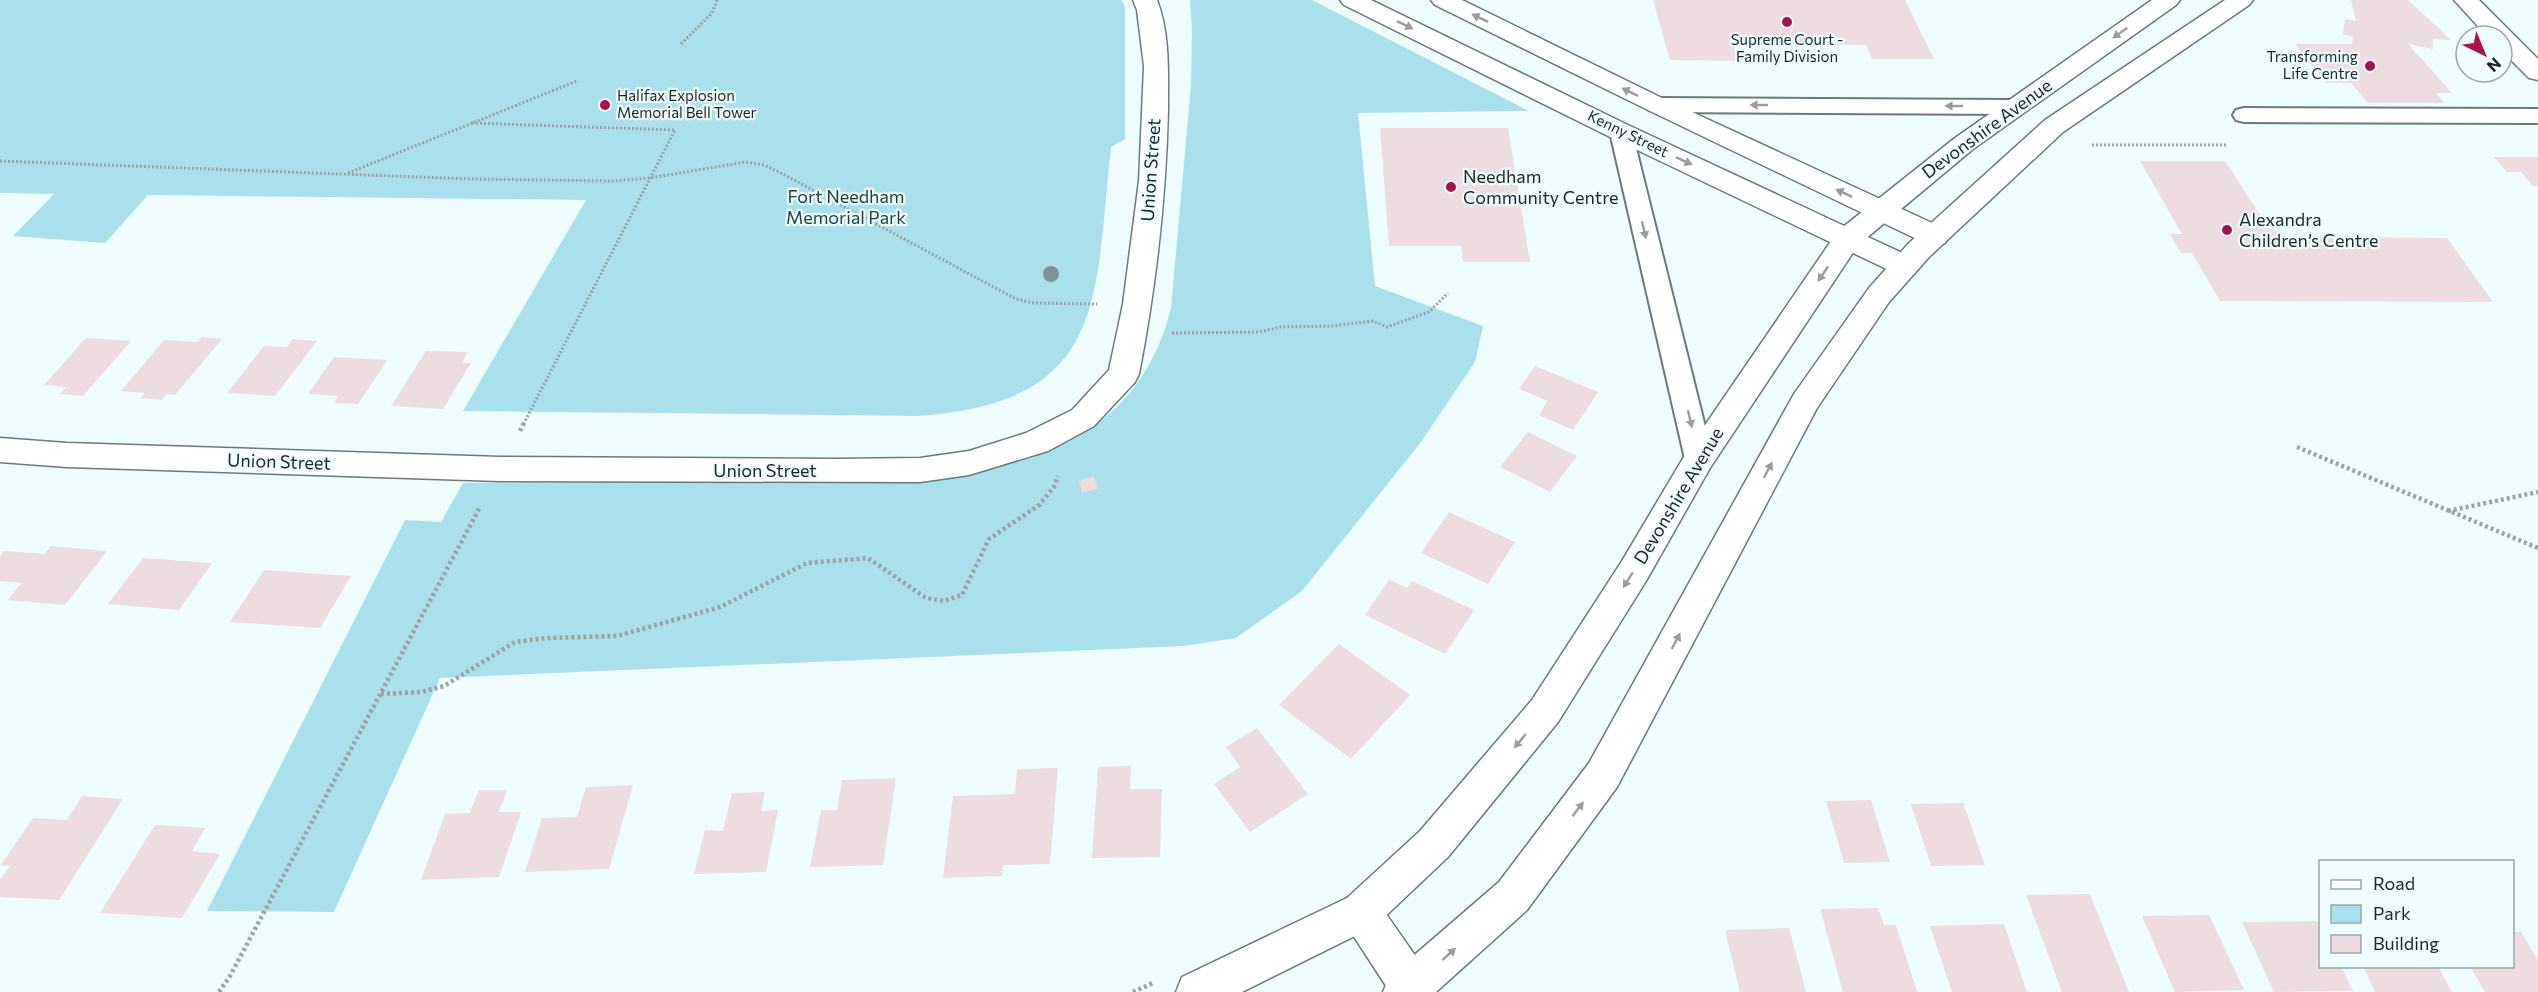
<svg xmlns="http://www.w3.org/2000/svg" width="2538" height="992" viewBox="0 0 2538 992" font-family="Commissioner,sans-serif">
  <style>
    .green { fill: #aae0eb }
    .building { fill: #eddce0 }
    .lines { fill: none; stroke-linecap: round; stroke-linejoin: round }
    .lane-casing { stroke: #6a797c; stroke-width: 4 }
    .street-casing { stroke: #6a797c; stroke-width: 3 }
    .secondary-casing { stroke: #6a797c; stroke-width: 3 }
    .path-far1 { stroke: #99a3a5; stroke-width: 3; stroke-dasharray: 2 2; stroke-linecap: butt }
    .path { stroke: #99a3a5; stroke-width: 4.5; stroke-dasharray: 3 3; stroke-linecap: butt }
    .lane { fill: #fff; fill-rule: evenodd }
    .street { fill: #fff; fill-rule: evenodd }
    .secondary { fill: #fff; fill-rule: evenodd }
    .tree { fill: #7a9498 }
    .oneway { fill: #9a9c9d }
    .poi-dot { fill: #a6134f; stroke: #eefcfe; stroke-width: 2 }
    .labels { text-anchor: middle; stroke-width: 4.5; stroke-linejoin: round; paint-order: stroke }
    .far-poi-label { font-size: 15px; fill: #1e2426; stroke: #eefcfe }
    .far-street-label { font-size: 15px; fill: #1e2426; stroke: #eefcfe }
    .street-label { font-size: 18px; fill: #1e2426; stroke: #eefcfe }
    .poi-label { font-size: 18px; fill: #1e2426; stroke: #eefcfe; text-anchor: start }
    .park-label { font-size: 18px; fill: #1b3e44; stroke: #eefcfe }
  </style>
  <rect width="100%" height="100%" fill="#eefcfe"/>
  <!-- green -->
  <g class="green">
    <path d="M 0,0 L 1121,0 L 1125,6 L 1125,139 L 1111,147 C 1094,300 1109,403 917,416 L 463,411 L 586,200 L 148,195 L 105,243 L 13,236 L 54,194 L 0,193 Z"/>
    <path d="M 1190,0 L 1312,0 L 1529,111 L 1358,113 L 1375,286 L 1483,326 L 1475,362 L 1421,442 L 1302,591 L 1236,638 L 1184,646 L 440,678 L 334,912 L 207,911 L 405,520 L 441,522 L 463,483 C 555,482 648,482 740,482 C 895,481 1123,503 1171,308 L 1191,85 L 1192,29 Z"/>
  </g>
  <!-- building -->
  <g class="building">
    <polygon points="1653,0 1905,0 1934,59 1872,59 1866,45 1733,44 1738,61 1670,60"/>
    <polygon points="2351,0 2408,0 2451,40 2433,39 2433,49 2408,44 2452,93 2436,93 2444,103 2368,103 2351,83 2326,83 2295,44 2352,44 2353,37 2343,34 2345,19 2356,21"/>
    <polygon points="1380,128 1508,128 1530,262 1463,262 1461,246 1389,246"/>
    <polygon points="2494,157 2538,157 2538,186 2533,186 2521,172 2507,172"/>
    <polygon points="2140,161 2225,161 2268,227 2288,237 2447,238 2493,302 2220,301 2192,253 2181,253 2170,234 2182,234"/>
    <polygon points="202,337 222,339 175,395 167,394 162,400 140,398 145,393 121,391 164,340 197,342"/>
    <polygon points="86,338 131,341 83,396 60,394 66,387 44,385"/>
    <polygon points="293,339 317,341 275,396 227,393 264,346 287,347"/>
    <polygon points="426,351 468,352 462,363 471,363 443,409 391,406"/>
    <polygon points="334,357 387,360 358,404 334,403 338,396 308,394"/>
    <polygon points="1535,366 1598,392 1573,430 1539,415 1548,401 1519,389"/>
    <polygon points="1528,432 1577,456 1550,492 1500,467"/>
    <polygon points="1094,476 1098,489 1082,493 1079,481"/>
    <polygon points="1449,512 1515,542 1488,584 1421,553"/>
    <polygon points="51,546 107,551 65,605 8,600 21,583 0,581 0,556 4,551 45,554"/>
    <polygon points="143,558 212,563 179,610 108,604"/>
    <polygon points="264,570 351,576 320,628 230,622"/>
    <polygon points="1389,580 1407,588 1412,581 1474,610 1445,654 1365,615"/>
    <polygon points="1339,644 1410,695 1351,759 1279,705"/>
    <polygon points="1257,728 1308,794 1250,832 1214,784 1240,767 1226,747"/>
    <polygon points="1131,766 1130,789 1162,789 1160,857 1092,858 1098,767"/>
    <polygon points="1058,768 1050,864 1003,865 1002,876 943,878 953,796 1015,794 1017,769"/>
    <polygon points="896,778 883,865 810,867 821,810 837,810 842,780"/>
    <polygon points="633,785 609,869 525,872 542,818 577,817 586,787"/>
    <polygon points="479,790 507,790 499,812 521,812 499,877 421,880 445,814 470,813"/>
    <polygon points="765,792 761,811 778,810 766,872 694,874 705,830 723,831 732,793"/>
    <polygon points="82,796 123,799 59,900 0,897 0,880 10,866 1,865 33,818 67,820"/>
    <polygon points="1871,800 1890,862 1844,863 1826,801"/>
    <polygon points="1963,803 1985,865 1931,866 1911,804"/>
    <polygon points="155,825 205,828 192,851 220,854 182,918 100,913"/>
    <polygon points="2090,894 2129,992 2062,992 2026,895"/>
    <polygon points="1878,908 1884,925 1896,925 1917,992 1843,992 1820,909"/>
    <polygon points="2209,915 2244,990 2175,992 2142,916"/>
    <polygon points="2318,921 2320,926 2320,966 2341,966 2353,991 2274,992 2242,922"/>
    <polygon points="2004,924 2027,992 1952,992 1930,926"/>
    <polygon points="1789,928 1806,992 1740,992 1725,930"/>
    <polygon points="2512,932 2521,932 2538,960 2538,992 2485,992 2470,966 2512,966"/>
    <polygon points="2363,966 2438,966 2452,992 2375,992"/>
  </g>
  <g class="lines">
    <defs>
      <g id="lane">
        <polygon points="1657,98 2013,100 2021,102 2024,107 2021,112 2013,114 1657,112 1649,110 1646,105 1649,100"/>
        <polygon points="2244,108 2538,109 2538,123 2244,122 2236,120 2233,115 2236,110"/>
        <polygon points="1621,125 1629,127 1632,132 1713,459 1709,467 1699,470 1689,467 1685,459 1610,132 1613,127"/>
      </g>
      <g id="street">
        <path d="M 1133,0 L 1157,0 C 1170,33 1168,74 1168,109 C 1166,199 1156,286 1139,374 L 1135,382 L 1094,426 L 1048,451 L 969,475 L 920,482 L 500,481 L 67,467 L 0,462 L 0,438 L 67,443 L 500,457 L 835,459 L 920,458 L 969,451 L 1026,433 L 1072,410 L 1109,370 L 1123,304 L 1139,181 L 1144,66 L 1137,10 Z"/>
        <polygon points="1340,0 1371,0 1630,126 1915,259 1919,266 1915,273 1905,276 1895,273 1612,138 1344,5"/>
        <polygon points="1431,0 1462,0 1666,100 1945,229 1949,236 1945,243 1935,245 1925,243 1648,110 1435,5"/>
        <polygon points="2454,0 2479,0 2538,59 2538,80 2529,78 2502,51 2502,36 2487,36"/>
        <polygon points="1361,892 1375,898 1430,977 1436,992 1390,992 1347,926 1341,912 1347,898"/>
      </g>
      <g id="secondary">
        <polygon points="2152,0 2180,0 2176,5 1973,149 1858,245 1710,468 1646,581 1558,722 1448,857 1375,926 1242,992 1176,992 1182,977 1347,898 1420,831 1532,700 1622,561 1688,450 1838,231 1955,138"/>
        <polygon points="2225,0 2253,0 2249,5 2063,132 1929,257 1889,302 1817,408 1617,787 1527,910 1436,992 1383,992 1389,977 1499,882 1589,763 1794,394 1869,288 1909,243 2045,120"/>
      </g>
    </defs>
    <!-- lane casing -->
    <use href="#lane" class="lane-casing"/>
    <!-- street casing -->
    <use href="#street" class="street-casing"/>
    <!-- secondary casing -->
    <use href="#secondary" class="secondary-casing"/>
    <!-- path-far1 -->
    <g class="path-far1">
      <polyline points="681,44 712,13 717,0"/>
      <polyline points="472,123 675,130 523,425"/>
      <polyline points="2092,145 2228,145"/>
      <polyline points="0,161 471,179 612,181 650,178 745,162 764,165 783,174 1016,299 1033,303 1097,304"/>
      <polyline points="348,173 577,81"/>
      <polyline points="1172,333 1259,332 1281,327 1331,326 1373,321 1387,327 1429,312 1448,293"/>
    </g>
    <!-- path -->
    <g class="path">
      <polyline points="520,431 524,423"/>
      <polyline points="2297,447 2538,548"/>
      <polyline points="2448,511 2538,492"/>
      <polyline points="381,694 421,692 444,686 515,642 547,638 617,636 720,607 807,563 868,558 926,598 944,601 962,595 989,539 1039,505 1054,487 1058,476"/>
      <polyline points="219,992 230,976 480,507"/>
      <polyline points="1133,992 1153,983"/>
    </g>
    <!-- lane -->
    <use href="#lane" class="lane"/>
    <!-- street -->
    <use href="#street" class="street"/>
    <!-- secondary -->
    <use href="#secondary" class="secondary"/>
  </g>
  <!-- trees -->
  <circle class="tree" cx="1051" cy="274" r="8"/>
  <!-- one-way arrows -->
  <defs><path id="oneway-solid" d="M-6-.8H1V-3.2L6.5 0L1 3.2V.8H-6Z" transform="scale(1.5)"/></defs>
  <g class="oneway">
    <use href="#oneway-solid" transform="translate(1480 18) rotate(-154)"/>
    <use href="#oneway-solid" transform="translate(1405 25) rotate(26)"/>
    <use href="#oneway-solid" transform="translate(2120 33) rotate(145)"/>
    <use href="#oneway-solid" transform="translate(1630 92) rotate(-154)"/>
    <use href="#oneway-solid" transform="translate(1759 105) rotate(-180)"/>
    <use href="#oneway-solid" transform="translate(1954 106) rotate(-180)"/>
    <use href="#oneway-solid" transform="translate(1684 161) rotate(25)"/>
    <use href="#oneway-solid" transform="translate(1844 193) rotate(-155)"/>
    <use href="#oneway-solid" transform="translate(1644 230) rotate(77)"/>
    <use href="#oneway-solid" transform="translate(1823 274) rotate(124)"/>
    <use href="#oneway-solid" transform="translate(1690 419) rotate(76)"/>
    <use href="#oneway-solid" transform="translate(1768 470) rotate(-62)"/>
    <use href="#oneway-solid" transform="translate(1628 580) rotate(122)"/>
    <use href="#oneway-solid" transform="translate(1676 641) rotate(-62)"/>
    <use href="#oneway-solid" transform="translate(1520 741) rotate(130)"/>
    <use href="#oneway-solid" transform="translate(1578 809) rotate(-53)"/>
    <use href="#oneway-solid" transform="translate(1449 954) rotate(-42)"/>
  </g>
  <!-- markers -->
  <g class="poi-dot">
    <circle cx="1787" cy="22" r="6"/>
    <circle cx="2370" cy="66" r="6"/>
    <circle cx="605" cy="105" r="6"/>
    <circle cx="1451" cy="187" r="6"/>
    <circle cx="2227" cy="230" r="6"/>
  </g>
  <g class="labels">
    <!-- far-poi labels -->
    <g class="far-poi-label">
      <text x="1787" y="45">Supreme Court -<tspan x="1787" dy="17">Family Division</tspan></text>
      <text x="2358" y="62" text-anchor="end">Transforming<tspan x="2358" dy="17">Life Centre</tspan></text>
      <text x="617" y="101" text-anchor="start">Halifax Explosion<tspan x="617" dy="17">Memorial Bell Tower</tspan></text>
    </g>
    <!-- far-street labels -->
    <g class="far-street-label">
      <text transform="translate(1628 134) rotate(26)" y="5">Kenny Street</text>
    </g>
    <!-- street labels -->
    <g class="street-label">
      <text transform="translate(1987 129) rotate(-36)" y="6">Devonshire Avenue</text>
      <text transform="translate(1151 170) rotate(-86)" y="6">Union Street</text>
      <text transform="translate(279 462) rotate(2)" y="6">Union Street</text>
      <text x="765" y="477">Union Street</text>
      <text transform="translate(1679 496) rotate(-59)" y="6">Devonshire Avenue</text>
    </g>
    <!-- poi labels -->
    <g class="poi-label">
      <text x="1463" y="183">Needham<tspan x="1463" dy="21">Community Centre</tspan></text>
      <text x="2239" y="226">Alexandra<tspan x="2239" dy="21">Children’s Centre</tspan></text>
    </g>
    <!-- park labels -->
    <g class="park-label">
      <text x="846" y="203">Fort Needham<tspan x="846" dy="21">Memorial Park</tspan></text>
    </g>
  </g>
  <!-- legend -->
  <rect x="2319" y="860" width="195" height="108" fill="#eefcfe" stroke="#9ba6a8" stroke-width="1.5"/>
  <rect x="2331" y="880" width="30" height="9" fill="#ffffff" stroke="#9ba6a8" stroke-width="1.5"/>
  <text x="2373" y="890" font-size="18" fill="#1e2426">Road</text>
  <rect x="2331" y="905" width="30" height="18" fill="#aae0eb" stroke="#9ba6a8" stroke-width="1.5"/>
  <text x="2373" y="920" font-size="18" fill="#1e2426">Park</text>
  <rect x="2331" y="935" width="30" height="18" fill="#eddce0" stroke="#9ba6a8" stroke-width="1.5"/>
  <text x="2373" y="950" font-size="18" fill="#1e2426">Building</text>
  <!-- north arrow -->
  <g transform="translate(2484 54) rotate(137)"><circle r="28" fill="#eefcfe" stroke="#9ba6a8" stroke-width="1.5"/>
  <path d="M0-4.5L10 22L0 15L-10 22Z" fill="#a6134f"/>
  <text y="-9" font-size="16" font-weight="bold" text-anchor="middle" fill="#1e2426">N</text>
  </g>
</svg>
